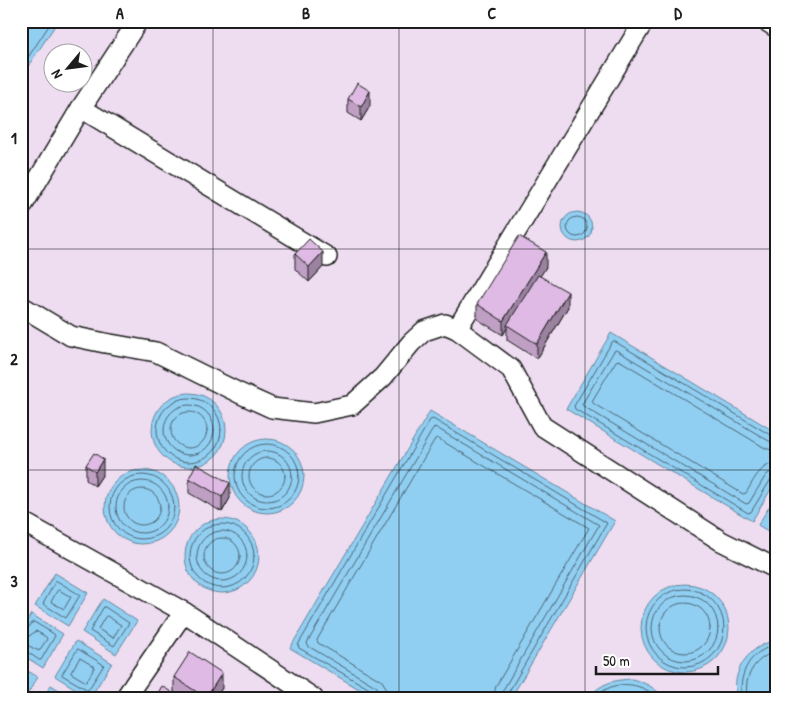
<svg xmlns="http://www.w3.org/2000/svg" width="798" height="719" viewBox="0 0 798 719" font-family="'Patrick Hand',sans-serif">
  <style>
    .built { fill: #eedcf1; fill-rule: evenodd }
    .water { fill: #91cff2; stroke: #62879c }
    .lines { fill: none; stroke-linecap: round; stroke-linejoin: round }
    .shore { stroke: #4b6472; stroke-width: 1 }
    .minor-casing { stroke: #1c1c1c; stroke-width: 22 }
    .minor { stroke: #fff; stroke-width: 19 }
    .wall { fill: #bfa0c4; stroke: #1c1c1c }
    .shaded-wall { fill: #9b82a0; stroke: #1c1c1c }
    .building { fill: #debae4; stroke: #1c1c1c }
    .grid { fill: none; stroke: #1c1c1c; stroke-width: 1; stroke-opacity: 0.55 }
    .neatline { fill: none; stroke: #1c1c1c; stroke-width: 2 }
    .grid-label { font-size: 16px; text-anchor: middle; font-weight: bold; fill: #1c1c1c }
  </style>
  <rect width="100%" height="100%" fill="#f5eaf7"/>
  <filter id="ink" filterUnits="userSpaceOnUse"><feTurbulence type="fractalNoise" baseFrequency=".02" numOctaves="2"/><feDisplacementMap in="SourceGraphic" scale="10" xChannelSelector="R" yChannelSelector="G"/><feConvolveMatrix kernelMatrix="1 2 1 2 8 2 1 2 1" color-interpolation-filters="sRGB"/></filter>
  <g filter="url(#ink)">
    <!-- built -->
    <path class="built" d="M 21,21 L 777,21 L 777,698 L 21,698 ZM 52,52 L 82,52 L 82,82 L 52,82 Z"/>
    <!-- water -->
    <g class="water">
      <polygon points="21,21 58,21 21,77"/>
      <circle cx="577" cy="227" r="15"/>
      <polygon points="611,333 777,433 777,479 752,521 566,409"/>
      <circle cx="189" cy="430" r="37"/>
      <polygon points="430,411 615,521 511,698 374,698 290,648"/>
      <circle cx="267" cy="476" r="37"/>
      <circle cx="142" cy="507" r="37"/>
      <polygon points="777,494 777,537 758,525"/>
      <circle cx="222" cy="556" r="37"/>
      <polygon points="55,573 88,593 68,626 35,606"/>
      <circle cx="685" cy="628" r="44"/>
      <polygon points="103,599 137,621 116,654 82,632"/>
      <polygon points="31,614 63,634 43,668 21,654 21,631"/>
      <path d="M 777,640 L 777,698 L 737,698 C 730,670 750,645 777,640 Z"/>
      <polygon points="76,641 112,663 90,698 55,676"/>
      <polygon points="21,667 38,677 25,698 21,698"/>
      <path d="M 632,679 C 646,683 654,687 664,698 L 588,698 C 601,683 613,680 632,679 Z"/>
      <polygon points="51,685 72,698 43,698"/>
    </g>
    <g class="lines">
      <!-- shore -->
      <g class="shore">
        <polyline points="21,68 52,21"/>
        <circle cx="577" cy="227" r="10"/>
        <circle cx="189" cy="430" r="32"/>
        <circle cx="189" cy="430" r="25"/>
        <circle cx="189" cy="430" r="18"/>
        <polyline points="777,437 772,436 614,341 612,342 574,406 575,409 748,513 751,512 771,479 774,477 777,477"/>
        <polyline points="777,443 769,441 616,350 614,351 582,404 583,406 746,504 749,503 766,475 771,472 777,471"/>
        <circle cx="267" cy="476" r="32"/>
        <path d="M 777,450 L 771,450 L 765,448 L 619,360 L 616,361 L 592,401 L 594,404 L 743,494 L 746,493 C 754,480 760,464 777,463"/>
        <circle cx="267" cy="476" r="25"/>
        <circle cx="267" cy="476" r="18"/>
        <circle cx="142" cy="507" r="32"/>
        <circle cx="142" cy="507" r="26"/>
        <circle cx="142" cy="507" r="18"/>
        <circle cx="222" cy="556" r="32"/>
        <circle cx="222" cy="556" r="25"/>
        <circle cx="222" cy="556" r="18"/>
        <polygon points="57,581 80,595 66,618 43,604 55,582"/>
        <circle cx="685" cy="628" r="39"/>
        <polygon points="59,590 71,597 64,609 51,602 57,591"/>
        <circle cx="685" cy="628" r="33"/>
        <circle cx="685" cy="628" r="25"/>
        <polygon points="105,607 129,623 114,646 90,631 103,608"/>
        <polygon points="107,616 121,625 113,638 98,629 105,617"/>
        <polyline points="21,632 26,631 32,623 34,622 54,634 55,636 41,660 39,660 26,651 21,651"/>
        <polyline points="21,639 28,637 36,631 46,637 47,639 39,651 27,645 21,644"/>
        <polygon points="78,649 104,665 88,690 62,675"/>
        <polygon points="80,658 95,667 86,682 71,673"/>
        <polyline points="375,698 375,694 373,691 299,648 298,645 430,420 433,419 607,523 508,693 507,698"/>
        <polyline points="382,698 381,692 377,687 308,646 307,643 433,429 435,427 599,525 503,690 501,698"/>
        <polyline points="389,698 387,689 382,681 318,643 317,640 435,439 437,438 589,528 496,686 493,698"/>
        <path d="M 595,698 C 612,679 640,681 658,698"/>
        <path d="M 741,698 C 739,672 750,650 777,645"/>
        <path d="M 747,698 C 747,693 746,687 747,682 C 750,667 762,654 777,652"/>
      </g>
      <defs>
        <g id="minor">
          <polyline points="644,21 457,329 511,369 542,426 721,541 777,569"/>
          <polyline points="766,21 777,28"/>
          <polyline points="81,108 327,257"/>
          <polyline points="21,208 81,108 138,21"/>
          <polyline points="21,306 71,336 105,343 156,352 239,393 272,408 314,413 352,405 383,377 411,343 424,331 445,324 457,329"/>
          <polyline points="21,521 184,612 313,698"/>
          <polyline points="125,698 184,612"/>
        </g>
      </defs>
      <!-- minor casing -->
      <use href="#minor" class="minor-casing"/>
      <!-- minor -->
      <use href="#minor" class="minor"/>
    </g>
    <!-- wall -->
    <g class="wall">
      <polygon points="348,99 370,106 361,121 348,113"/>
      <polygon points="295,254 323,267 309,282 295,269"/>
      <polygon points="546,267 540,276 568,307 537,359 507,340 507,328 503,335 477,319 477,304"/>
      <polygon points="86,465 103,474 95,486 86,480"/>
      <polygon points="189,478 230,498 222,512 189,493"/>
      <polygon points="174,677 222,688 216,698 183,698 174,692"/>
    </g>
    <!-- shaded-wall -->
    <g class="shaded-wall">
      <polygon points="370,91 370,106 361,121 361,107"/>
      <polygon points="323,252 323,267 309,282 309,267"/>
      <polygon points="546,252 546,267 509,326 507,325 507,328 503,335 503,321"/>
      <polygon points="568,292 568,307 537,359 537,344"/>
      <polygon points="103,459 103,474 95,486 95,472"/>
      <polygon points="230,483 230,498 222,512 222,497"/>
      <polygon points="222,673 222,688 216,698 206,698"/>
    </g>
    <!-- building -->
    <g class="building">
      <polygon points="357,83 370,91 361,107 348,99"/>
      <polygon points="519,236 546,252 503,321 477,304"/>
      <polygon points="309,239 323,252 309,267 295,254"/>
      <polygon points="538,275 568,292 537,344 507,325"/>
      <polygon points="94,453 103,459 95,472 86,465"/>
      <polygon points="196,464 230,483 222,497 189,478"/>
      <polygon points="190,652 222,673 206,698 174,677"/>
      <polygon points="162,686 180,698 155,698"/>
    </g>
  </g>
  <!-- grid -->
  <path class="grid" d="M 213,21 L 213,698M 399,21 L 399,698M 585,21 L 585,698M 21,249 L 777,249M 21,470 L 777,470"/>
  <!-- margin -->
  <rect width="798" height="719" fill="none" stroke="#fff" stroke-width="55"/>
  <!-- north arrow -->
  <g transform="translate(68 68) rotate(241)"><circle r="24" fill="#ffffff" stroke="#a4a4a4"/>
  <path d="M0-4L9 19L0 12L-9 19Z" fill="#1c1c1c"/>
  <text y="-8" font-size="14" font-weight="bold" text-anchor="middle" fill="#1c1c1c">N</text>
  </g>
  <!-- scale -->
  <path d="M596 666v8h122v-8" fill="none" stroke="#1c1c1c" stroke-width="2.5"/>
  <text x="603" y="666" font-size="15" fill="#1c1c1c" stroke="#ffffff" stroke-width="4" paint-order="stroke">50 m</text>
  <rect x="28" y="28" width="742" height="664" class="neatline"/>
  <g class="grid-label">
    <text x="120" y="19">A</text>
    <text x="306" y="19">B</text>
    <text x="492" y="19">C</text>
    <text x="678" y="19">D</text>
    <text x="14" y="144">1</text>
    <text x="14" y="365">2</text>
    <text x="14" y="587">3</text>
  </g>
</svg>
